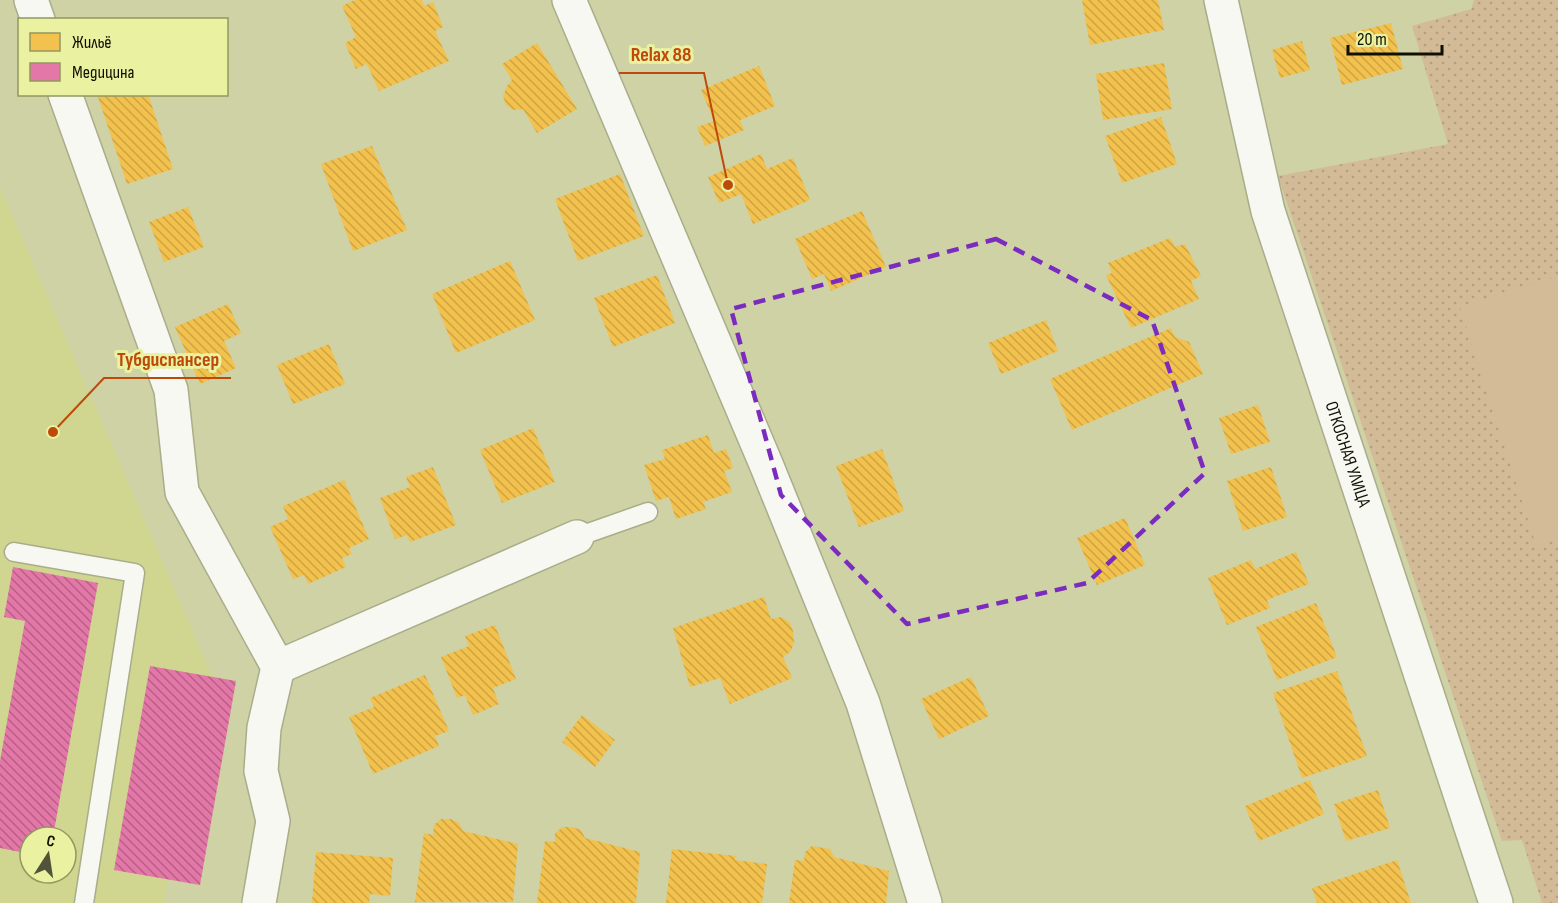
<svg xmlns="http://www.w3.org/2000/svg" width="1558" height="903" viewBox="0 0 1558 903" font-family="'Sofia Sans Condensed',sans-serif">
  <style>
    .built { fill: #d0d590; fill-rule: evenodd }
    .grass { fill: url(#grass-dots) }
    .park { fill: #d3bb98 }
    .homes { fill: url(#homes-back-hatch) }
    .health { fill: url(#health-back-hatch) }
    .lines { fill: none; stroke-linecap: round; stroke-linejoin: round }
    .service-casing { stroke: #aaad8a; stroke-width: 21 }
    .minor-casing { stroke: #aaad8a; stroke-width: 36 }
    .service { stroke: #f8f8f2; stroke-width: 18 }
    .minor { stroke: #f8f8f2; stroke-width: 33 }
    .marked { fill: none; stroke: #7b2cbf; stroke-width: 4.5; stroke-dasharray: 12 8; stroke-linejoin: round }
    .labels { text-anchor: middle; stroke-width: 6; stroke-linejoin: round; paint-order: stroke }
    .street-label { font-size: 18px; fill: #101000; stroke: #eaf1a0 }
    .leader { fill: none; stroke: #bd4a0a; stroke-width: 2 }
    .callout-dot { fill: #bd4a0a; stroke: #eaf1a0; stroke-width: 2 }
    .callout-label { font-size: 20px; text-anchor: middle; font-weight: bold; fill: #bd4a0a; stroke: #eaf1a0; stroke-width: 6; stroke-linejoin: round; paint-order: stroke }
  </style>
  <defs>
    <pattern id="grass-dots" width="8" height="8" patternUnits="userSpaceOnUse" patternTransform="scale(1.5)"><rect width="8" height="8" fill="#d3bb98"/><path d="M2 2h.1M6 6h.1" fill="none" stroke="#b4a081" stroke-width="1.8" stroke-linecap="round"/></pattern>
    <pattern id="homes-back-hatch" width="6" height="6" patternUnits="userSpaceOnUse" patternTransform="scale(1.5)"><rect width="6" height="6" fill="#f2c14e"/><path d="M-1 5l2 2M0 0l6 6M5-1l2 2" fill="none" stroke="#cea542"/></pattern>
    <pattern id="health-back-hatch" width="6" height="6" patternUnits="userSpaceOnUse" patternTransform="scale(1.5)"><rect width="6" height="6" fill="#e377a8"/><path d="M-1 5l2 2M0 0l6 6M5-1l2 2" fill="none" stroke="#b76086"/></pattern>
  </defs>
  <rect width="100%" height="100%" fill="#ced2a5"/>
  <!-- built -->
  <path class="built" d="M 0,187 L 212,676 L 236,681 L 200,885 L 168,879 L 164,903 L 0,903 ZM 30,837 L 66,837 L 66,873 L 30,873 Z"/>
  <!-- grass -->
  <polygon class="grass" points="1474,0 1558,0 1558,903 1542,903 1522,840 1502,841 1278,176 1448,144 1412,26 1471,9"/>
  <!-- park -->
  <polygon class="park" points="1558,276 1558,538 1536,545 1460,307"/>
  <!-- homes -->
  <g class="homes">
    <polygon points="355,0 422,0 424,6 433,2 443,27 435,31 449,61 379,91 367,64 356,69 345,43 356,37 342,6"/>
    <polygon points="1082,0 1158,0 1164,30 1090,45"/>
    <polygon points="1391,23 1403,69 1342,85 1330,38"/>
    <polygon points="1302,41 1310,70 1280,78 1272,50"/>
    <polygon points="537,43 577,109 537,133 523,109 513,110 506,105 503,96 507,86 512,80 502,64"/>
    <polygon points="1164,63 1172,109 1103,120 1096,74"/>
    <polygon points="759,66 775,106 740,120 744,130 705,146 697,127 714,121 701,90"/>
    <polygon points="97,94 148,94 173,169 127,184"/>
    <polygon points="1161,117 1177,164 1122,183 1105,136"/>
    <polygon points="372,146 407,230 353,251 321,164"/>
    <polygon points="761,154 767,169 793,158 810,200 753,224 741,194 719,203 708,177"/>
    <polygon points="620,174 644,236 578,261 555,199"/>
    <polygon points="188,207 204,247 164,262 149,222"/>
    <polygon points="862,211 886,267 831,291 824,274 812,279 795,239"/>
    <polygon points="1170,238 1175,247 1185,244 1201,276 1191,281 1199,299 1131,328 1106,275 1112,273 1108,263"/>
    <polygon points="510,261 535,320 456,353 432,294"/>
    <polygon points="657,275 675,323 613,347 594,298"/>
    <polygon points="228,304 241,333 224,341 236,368 200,384 175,327"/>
    <polygon points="1046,320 1058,351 1001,374 988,343"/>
    <polygon points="1171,328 1175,337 1189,342 1203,374 1072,430 1050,379"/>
    <polygon points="329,344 345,384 293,404 277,365"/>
    <polygon points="1258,405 1270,442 1231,454 1219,418"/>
    <polygon points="533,428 555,482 502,503 480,450"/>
    <polygon points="708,435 714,453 726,449 733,468 724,471 732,492 703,502 706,509 676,519 669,497 656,501 644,465 665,459 662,450"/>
    <polygon points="882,449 904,511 859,527 836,466"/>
    <polygon points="433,467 456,525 410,542 407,535 395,539 380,498 410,487 406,477"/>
    <polygon points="1271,467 1287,517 1243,531 1227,481"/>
    <polygon points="344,480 369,539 349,548 352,554 342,558 346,567 308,584 304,575 293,579 270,527 288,519 283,506"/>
    <polygon points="1125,518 1145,565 1097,585 1077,538"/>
    <polygon points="1296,552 1309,584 1267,600 1270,608 1227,625 1208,578 1251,560 1255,569"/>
    <polygon points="764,597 771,619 782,617 790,623 793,631 794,642 791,651 783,657 792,678 730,704 720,678 690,687 673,628"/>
    <polygon points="1316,603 1337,657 1277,680 1256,627"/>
    <polygon points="495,625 516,679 493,688 499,704 473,715 465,695 457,698 441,657 469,646 465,636"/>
    <polygon points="1337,671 1367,756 1302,778 1273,693"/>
    <polygon points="425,675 449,731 435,736 439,746 373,774 349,717 374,707 370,698"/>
    <polygon points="971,677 989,716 939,739 921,699"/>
    <polygon points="582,715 615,740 595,767 562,742"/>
    <polygon points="1310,780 1324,814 1259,841 1245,806"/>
    <polygon points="1378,790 1390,828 1346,841 1334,804"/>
    <polygon points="441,819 451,819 459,823 463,831 518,844 513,902 415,902 424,833 433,835 434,825"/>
    <polygon points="563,827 572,827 581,830 585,838 640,852 636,903 537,903 545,841 555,842 555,833"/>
    <polygon points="812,846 830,849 834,857 889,871 886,903 789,903 795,860 804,861 805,852"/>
    <polygon points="672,849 736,856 735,860 767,864 762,903 666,903"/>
    <polygon points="316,852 393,858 390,896 370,894 369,903 312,903"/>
    <polygon points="1397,860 1411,903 1317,903 1312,888"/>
  </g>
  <!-- health -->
  <g class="health">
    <polygon points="13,567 98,583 53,837 30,837 30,854 0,848 0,761 25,621 4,617"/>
    <polygon points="150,666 236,681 200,885 114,870"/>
  </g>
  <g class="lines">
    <defs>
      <g id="service">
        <polyline points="577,537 648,512"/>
        <polyline points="14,552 135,573 84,903"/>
      </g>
      <g id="minor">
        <polyline points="31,0 38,20"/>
        <polyline points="569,0 766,464 863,703 925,903"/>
        <path id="s1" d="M 1221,0 L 1268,211 L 1496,903"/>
        <polyline points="65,94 171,390 182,492 278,667 264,728 261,771 273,821 259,903"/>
        <polyline points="278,667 577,537"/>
      </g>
    </defs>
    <!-- service casing -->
    <use href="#service" class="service-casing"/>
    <!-- minor casing -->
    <use href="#minor" class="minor-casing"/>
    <!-- service -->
    <use href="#service" class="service"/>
    <!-- minor -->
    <use href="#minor" class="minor"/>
  </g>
  <!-- marked area -->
  <path class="marked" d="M 996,239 L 1152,320 L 1205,473 L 1087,583 L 907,624 L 781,495 L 731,309 Z"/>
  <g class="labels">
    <!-- street labels -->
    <g class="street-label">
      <text dy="6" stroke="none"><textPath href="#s1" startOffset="472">ОТКОСНАЯ УЛИЦА</textPath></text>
    </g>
  </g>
  <!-- callouts -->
  <path class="leader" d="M728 185L704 73H619M53 432L104 378H231"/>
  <g class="callout-dot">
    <circle cx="728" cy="185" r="6"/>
    <circle cx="53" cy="432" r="6"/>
  </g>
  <g class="callout-label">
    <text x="661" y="61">Relax 88</text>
    <text x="168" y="366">Тубдиспансер</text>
  </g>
  <!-- legend -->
  <rect x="18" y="18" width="210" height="78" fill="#eaf1a0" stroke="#939760" stroke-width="1.5"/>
  <rect x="30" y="33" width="30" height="18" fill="#f2c14e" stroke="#939760" stroke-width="1.5"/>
  <text x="72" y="48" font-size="18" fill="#101000">Жильё</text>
  <rect x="30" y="63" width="30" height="18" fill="#e377a8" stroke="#939760" stroke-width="1.5"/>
  <text x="72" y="78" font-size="18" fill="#101000">Медицина</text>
  <!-- north arrow -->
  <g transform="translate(48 855) rotate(12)"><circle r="28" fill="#eaf1a0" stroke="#939760" stroke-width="1.5"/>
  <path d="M0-4.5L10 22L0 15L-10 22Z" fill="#52543a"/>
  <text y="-9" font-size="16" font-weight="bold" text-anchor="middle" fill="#101000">С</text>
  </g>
  <!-- scale -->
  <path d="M1348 45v9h94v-9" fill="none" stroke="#101000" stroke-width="3"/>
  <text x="1357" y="45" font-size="18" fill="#101000" stroke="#eaf1a0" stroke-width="4.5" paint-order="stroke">20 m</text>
</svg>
